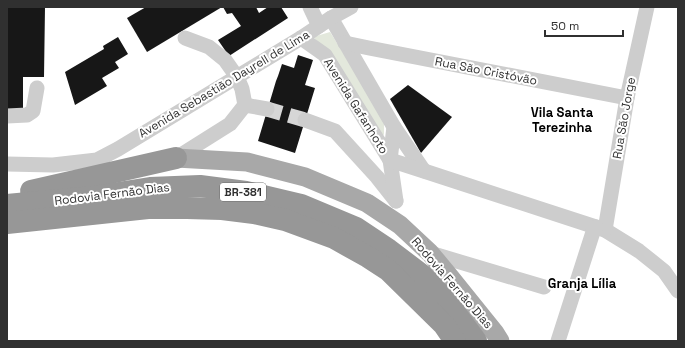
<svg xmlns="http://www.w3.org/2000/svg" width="685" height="348" viewBox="0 0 685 348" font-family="'Space Grotesk',sans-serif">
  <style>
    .green { fill: #e3e8dc }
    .building { fill: #171717 }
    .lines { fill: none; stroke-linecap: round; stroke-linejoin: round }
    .minor-tunnel { stroke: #d6d6d6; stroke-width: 15; stroke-dasharray: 15 8; stroke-linecap: butt }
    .minor { stroke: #cdcdcd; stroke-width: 15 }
    .major { stroke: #a8a8a8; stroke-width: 19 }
    .highway { stroke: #979797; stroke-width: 22 }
    .labels { text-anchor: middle; stroke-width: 4; stroke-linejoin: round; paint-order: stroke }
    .shield { fill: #fff; stroke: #6e6e6e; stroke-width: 1 }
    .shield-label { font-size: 11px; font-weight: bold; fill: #303030 }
    .street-label { font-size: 12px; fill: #303030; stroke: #fff }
    .neighbourhood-label { font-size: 13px; font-weight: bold; fill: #000; stroke: #fff }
  </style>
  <rect width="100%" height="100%" fill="#fff"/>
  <!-- green -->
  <polygon class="green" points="330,32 384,118 384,135 380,133 329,52 313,37"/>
  <!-- building -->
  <g class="building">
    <polygon points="7,7 45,7 44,77 23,77 23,109 7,109"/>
    <polygon points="146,7 222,7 147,52 127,18"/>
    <polygon points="223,7 256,7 259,13 268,7 281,7 288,18 229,56 218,40 241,26 232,13 227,14"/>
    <polygon points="118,37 128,54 115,62 119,68 102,78 107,86 75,105 65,72 104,49 103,46"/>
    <polygon points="298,55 313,60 305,85 315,88 295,153 258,141 276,81 278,76 282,64 294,68"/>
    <polygon points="408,85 452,117 421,153 390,99"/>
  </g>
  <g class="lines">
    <!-- minor-tunnel -->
    <polyline class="minor-tunnel" points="267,109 305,120"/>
    <!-- minor -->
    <g class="minor">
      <polyline points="310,7 319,26"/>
      <polyline points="331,18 394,127 424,171"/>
      <polyline points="301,38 325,55 390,160"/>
      <polyline points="345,43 369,48 627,98"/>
      <polyline points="245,105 267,109"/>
      <polyline points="7,116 27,115 33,111 37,88"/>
      <polyline points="305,120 335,131 377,177 396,201"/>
      <polyline points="394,127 390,160 396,201"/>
      <polyline points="176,158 230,124 245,105 242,89 237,77 225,60 209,47 185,38"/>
      <polyline points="390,160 424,171 605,230 639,251 664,271 678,291"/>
      <polyline points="7,164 53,165 97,160 118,149 301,38 331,18 351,7"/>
      <polyline points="605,230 627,98 647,7"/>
      <polyline points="430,253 544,287"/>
      <polyline points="558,341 593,232 596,227"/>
    </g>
    <!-- major -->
    <polyline class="major" points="176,158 247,162 274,169 305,177 367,203 400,225 430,253 450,277 495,333 500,341"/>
    <!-- highway -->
    <g class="highway">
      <polyline points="31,191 176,158"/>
      <polyline points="7,205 93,197 150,188 200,186 246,192 301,205 356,228 389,250 422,275 447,302 476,341"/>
      <polyline points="7,223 148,208 187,208 222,209 254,213 285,220 334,238 368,257 388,270 444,325 455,341"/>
    </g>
  </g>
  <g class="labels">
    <!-- shield labels -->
    <rect class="shield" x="220" y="183" width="46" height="18" rx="3"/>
    <g class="shield-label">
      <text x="243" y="196">BR-381</text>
    </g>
    <!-- street labels -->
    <g class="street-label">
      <text transform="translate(486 71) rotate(11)" y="4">Rua São Cristóvão</text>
      <text transform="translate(224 84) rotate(-31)" y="4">Avenida Sebastião Dayrell de Lima</text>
      <text transform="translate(356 106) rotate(58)" y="4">Avenida Gafanhoto</text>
      <text transform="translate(624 118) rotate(-80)" y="4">Rua São Jorge</text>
      <text transform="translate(112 194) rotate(-7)" y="4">Rodovia Fernão Dias</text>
      <text transform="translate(452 283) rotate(49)" y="4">Rodovia Fernão Dias</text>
    </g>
    <!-- neighbourhood labels -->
    <g class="neighbourhood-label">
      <text x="562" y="117">Vila Santa<tspan x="562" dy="15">Terezinha</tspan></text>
      <text x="582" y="288">Granja Lília</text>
    </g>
  </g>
  <!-- border -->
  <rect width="685" height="348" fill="none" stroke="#303030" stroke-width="16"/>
  <!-- scale -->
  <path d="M545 30v6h78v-6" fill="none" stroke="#303030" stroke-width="2"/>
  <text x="551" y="30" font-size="12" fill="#303030" stroke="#ffffff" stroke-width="3" paint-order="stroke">50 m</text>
</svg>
